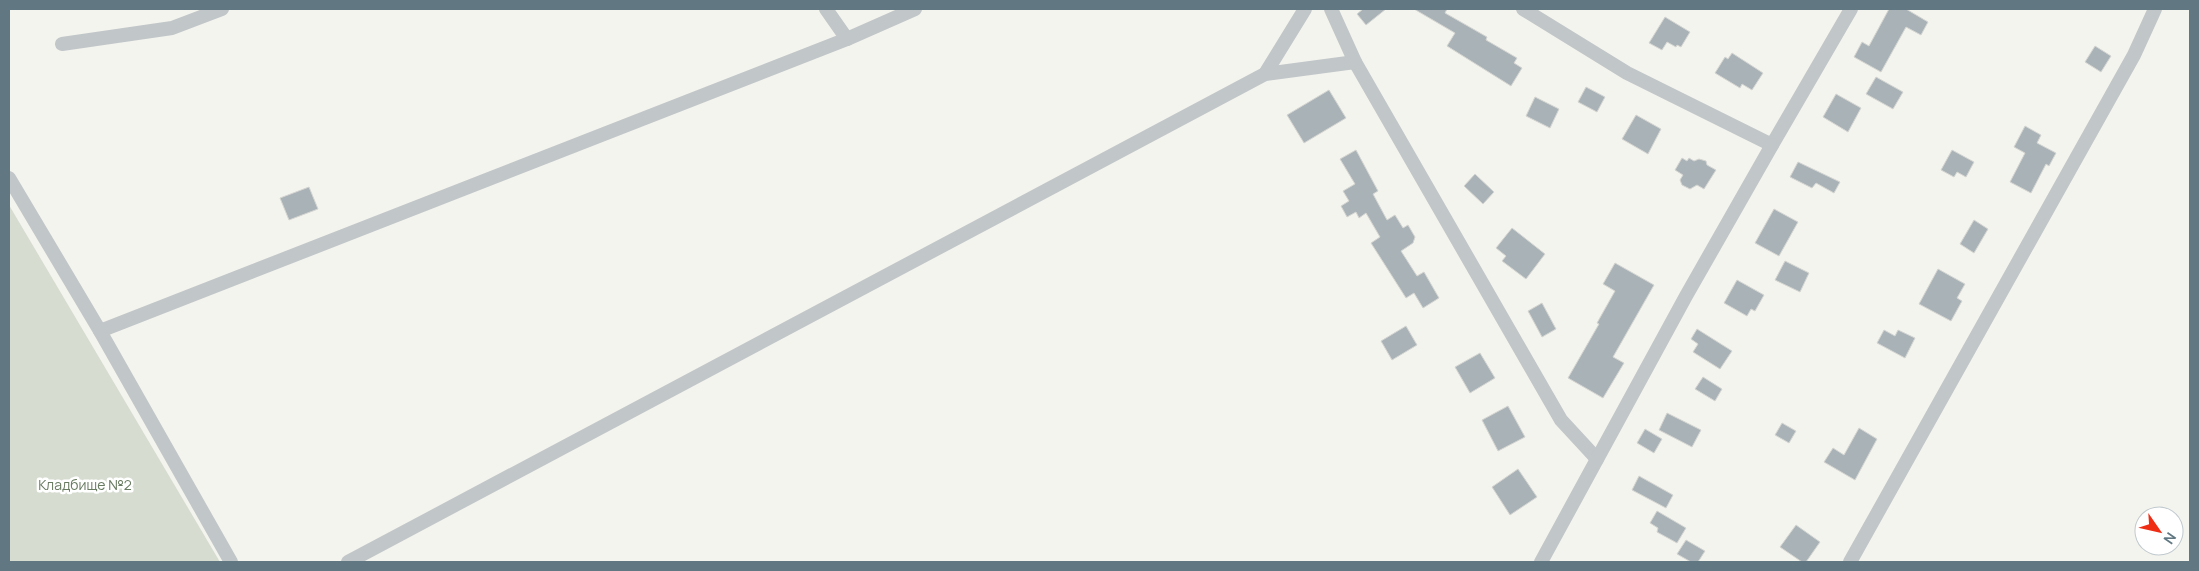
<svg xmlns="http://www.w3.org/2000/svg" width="2199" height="571" viewBox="0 0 2199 571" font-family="Manrope,sans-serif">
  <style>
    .green { fill: #d6dcd0 }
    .building { fill: #a9b3b7; stroke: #d5d5d2 }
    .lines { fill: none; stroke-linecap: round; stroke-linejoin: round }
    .street { stroke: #c1c6c8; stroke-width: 14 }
    .labels { text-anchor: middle; stroke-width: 5; stroke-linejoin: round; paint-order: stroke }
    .park-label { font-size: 14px; fill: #687a60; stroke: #fff }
  </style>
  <rect width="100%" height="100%" fill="#f4f4ef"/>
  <!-- green -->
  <polygon class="green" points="9,205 220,562 9,562"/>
  <!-- building -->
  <g class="building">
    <polygon points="1363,9 1386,9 1366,25 1357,14"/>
    <polygon points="1414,9 1447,9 1445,13 1487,37 1486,40 1517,58 1514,63 1522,68 1511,86 1447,46 1455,33"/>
    <polygon points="1889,9 1906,9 1928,22 1921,35 1906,27 1881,72 1854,57 1862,42 1869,46"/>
    <polygon points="1665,17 1690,32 1681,47 1677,45 1676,47 1667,42 1662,50 1649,43"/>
    <polygon points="2095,46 2111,56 2101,72 2085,62"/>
    <polygon points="1732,53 1763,73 1752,90 1742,84 1740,88 1715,73 1725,57 1728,59"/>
    <polygon points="1876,77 1903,92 1893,109 1866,94"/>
    <polygon points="1586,87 1605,97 1597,112 1578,102"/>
    <polygon points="1329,90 1346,118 1304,143 1287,115"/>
    <polygon points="1836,94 1861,108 1848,132 1823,117"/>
    <polygon points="1535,97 1559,109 1550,128 1526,116"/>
    <polygon points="1636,115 1661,129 1648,154 1622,139"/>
    <polygon points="2025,126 2041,135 2037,143 2056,153 2049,166 2046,164 2031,193 2010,182 2025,153 2014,147"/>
    <polygon points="1356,150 1378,191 1373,194 1387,220 1395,215 1403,228 1408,225 1415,237 1413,243 1401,251 1417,276 1424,272 1439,298 1423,308 1414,293 1406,298 1371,243 1380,237 1366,213 1359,218 1356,212 1347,217 1341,206 1349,201 1343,191 1355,184 1340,159"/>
    <polygon points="1952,150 1974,162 1966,177 1957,172 1954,177 1941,170"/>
    <polygon points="1682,158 1687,161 1689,158 1694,161 1699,159 1706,161 1707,165 1716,170 1704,189 1697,185 1690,189 1682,185 1680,180 1683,175 1675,170"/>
    <polygon points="1798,162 1840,182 1834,193 1816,183 1812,188 1790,177"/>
    <polygon points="1475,174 1494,192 1483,204 1464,186"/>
    <polygon points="309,187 318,209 289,220 280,198"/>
    <polygon points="1774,209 1798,222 1779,256 1755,243"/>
    <polygon points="1974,220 1988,229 1974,253 1960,244"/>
    <polygon points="1512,228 1545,254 1526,279 1502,261 1506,256 1496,248"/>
    <polygon points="1785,261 1809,273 1800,292 1775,280"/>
    <polygon points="1615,263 1654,285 1613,357 1624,363 1603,398 1568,378 1599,324 1597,323 1615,291 1603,284"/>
    <polygon points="1938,269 1965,284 1957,298 1962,301 1951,321 1919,304"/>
    <polygon points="1737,280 1764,295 1755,311 1751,309 1747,316 1724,303"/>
    <polygon points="1542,303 1556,329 1542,337 1528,311"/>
    <polygon points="1406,326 1417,345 1392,360 1381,341"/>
    <polygon points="1697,329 1732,351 1720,369 1693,352 1698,344 1691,339"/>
    <polygon points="1884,330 1895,336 1898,330 1915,338 1905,358 1877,343"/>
    <polygon points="1480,353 1495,378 1470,393 1455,367"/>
    <polygon points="1703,377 1722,389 1715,401 1695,389"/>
    <polygon points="1508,406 1525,437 1498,451 1482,420"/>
    <polygon points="1667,413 1701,430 1692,447 1659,430"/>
    <polygon points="1782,423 1796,431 1789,443 1775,435"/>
    <polygon points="1859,428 1877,439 1855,480 1824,462 1833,448 1844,455"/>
    <polygon points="1645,429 1662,439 1654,453 1637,443"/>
    <polygon points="1518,469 1537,497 1510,515 1492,487"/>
    <polygon points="1639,476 1673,495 1666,508 1632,490"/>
    <polygon points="1657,511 1686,528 1677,543 1657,532 1658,528 1650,523"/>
    <polygon points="1796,525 1820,542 1806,562 1802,562 1780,547"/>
    <polygon points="1686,540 1705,551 1698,562 1691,562 1677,554"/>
  </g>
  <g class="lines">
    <!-- street -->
    <g class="street">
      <polyline points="826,9 847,39"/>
      <polyline points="1331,9 1355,62 1561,420 1597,459"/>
      <polyline points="1523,9 1627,73 1772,145 1851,9"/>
      <polyline points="62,44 172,28 222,9"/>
      <polyline points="1265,74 1305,9"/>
      <polyline points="9,178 100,331 231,562"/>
      <polyline points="100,331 847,39 915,9"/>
      <polyline points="348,562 1265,74 1355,62"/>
      <polyline points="1541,562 1686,296 1772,145"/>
      <polyline points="1850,562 2134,55 2155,9"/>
    </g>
  </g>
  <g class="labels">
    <!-- park labels -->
    <g class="park-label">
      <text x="85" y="490">Кладбище №2</text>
    </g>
  </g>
  <!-- border -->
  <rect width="2199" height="571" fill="none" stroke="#617883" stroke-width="20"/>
  <!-- north arrow -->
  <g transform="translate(2159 531) rotate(124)"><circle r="24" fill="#ffffff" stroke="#c0c9cd"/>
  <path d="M0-4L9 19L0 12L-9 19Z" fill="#ef2d15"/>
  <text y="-8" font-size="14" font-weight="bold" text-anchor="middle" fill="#617883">N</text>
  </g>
</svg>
